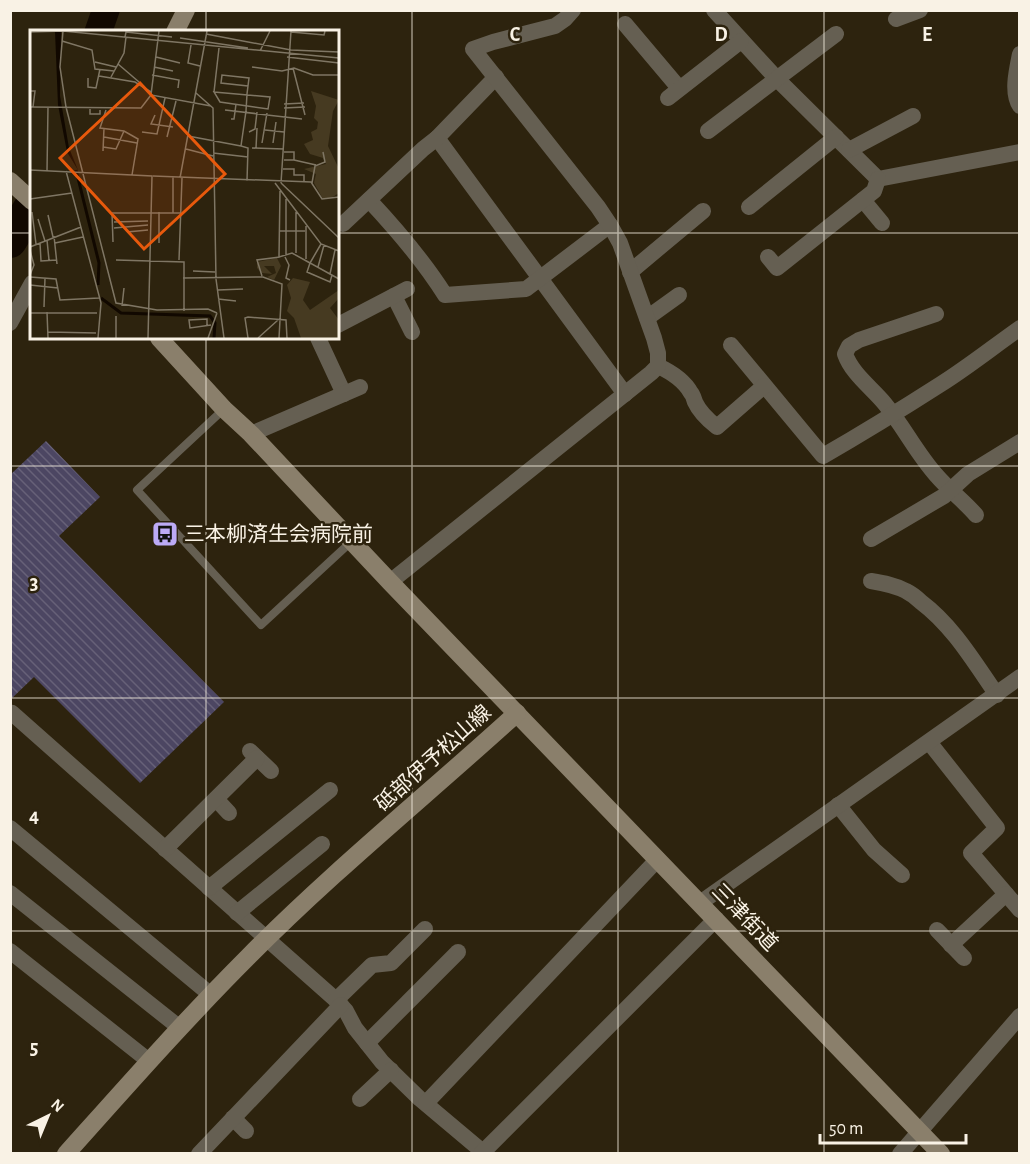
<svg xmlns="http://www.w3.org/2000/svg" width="1030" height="1164" viewBox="0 0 1030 1164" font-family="'Alegreya Sans','Noto Sans JP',sans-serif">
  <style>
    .water { fill: #110800 }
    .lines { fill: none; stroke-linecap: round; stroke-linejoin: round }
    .river { stroke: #110800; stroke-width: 34 }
    .building { fill: url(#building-back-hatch) }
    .lane { stroke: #655f52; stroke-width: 8 }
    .street { stroke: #655f52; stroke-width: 16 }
    .secondary { stroke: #8a7f6b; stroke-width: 18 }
    .grid { fill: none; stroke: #f9f2e5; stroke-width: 1.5; stroke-opacity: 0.55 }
    .labels { text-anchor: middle; stroke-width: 5; stroke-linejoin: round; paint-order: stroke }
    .poi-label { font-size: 21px; fill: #f9f2e5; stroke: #2d230e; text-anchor: start }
    .street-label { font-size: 21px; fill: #f9f2e5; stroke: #2d230e }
    .inset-river { fill: none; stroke: #110800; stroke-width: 3 }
    .inset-road { fill: none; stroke: #7f7664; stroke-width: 1.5 }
    .view { fill: #e8590c; fill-opacity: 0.15; stroke: #e8590c; stroke-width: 3 }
    .inset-edge { fill: none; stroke: #f9f2e5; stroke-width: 3 }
    .grid-label { font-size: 20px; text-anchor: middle; font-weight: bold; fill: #f9f2e5; stroke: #2d230e; stroke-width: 5; stroke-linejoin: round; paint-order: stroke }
  </style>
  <defs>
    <pattern id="building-back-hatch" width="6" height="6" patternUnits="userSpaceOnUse" patternTransform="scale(1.5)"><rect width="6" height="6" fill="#4c4662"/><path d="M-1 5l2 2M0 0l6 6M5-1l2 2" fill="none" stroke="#676178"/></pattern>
  </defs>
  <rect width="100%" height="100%" fill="#2d230e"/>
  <!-- water -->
  <polygon class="water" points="91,11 120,11 113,31 84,31"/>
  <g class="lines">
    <!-- river -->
    <polyline class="river" points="10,241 32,205"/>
  </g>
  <!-- building -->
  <polygon class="building" points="46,441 100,497 59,536 224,702 140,783 34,677 10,700 10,475"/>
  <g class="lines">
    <!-- lane -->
    <polyline class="lane" points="224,409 137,490 261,625 352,541"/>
    <!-- street -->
    <g class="street">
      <polyline points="714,10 777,79 878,179 1020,152"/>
      <polyline points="896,19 920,10"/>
      <polyline points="625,24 679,88"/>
      <path d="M 1020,54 C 1017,69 1011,93 1020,106"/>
      <polyline points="668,98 741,41"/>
      <polyline points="708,131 836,34"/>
      <polyline points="437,138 625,394"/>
      <polyline points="849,150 913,116"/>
      <path d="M 369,200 C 397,230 423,260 445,295 L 526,289 L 610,225"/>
      <polyline points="863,200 882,223"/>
      <polyline points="749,207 836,137"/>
      <polyline points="343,224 423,149 437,138 496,77"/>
      <polyline points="768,257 777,268 874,191 878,179"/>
      <polyline points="630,272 703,211"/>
      <polyline points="394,296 412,332"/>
      <path d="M 936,314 L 859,340 L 849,346 L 845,354 C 852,374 872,388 885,404 C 904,427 917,454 937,476 C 949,490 964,501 976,515"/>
      <polyline points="647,318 679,295"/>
      <polyline points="10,323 32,283"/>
      <polyline points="338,325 407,289"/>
      <polyline points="318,338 344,394"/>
      <path d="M 731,345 L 823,456 C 863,433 902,409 941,384 C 968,367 993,347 1020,328"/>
      <path d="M 658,366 C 671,372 684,380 691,393 C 693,395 694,399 695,402 C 700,413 708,420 717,427 L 764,386"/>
      <polyline points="251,434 360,387"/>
      <polyline points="871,539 944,496 968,474 1020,442"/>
      <path d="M 871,581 C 883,583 895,585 906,591 C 912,594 917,598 921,602 C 953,626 974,662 997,695"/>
      <polyline points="390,582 651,373 658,366 658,353 654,338 620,243 610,225 598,207 473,49 493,42 555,26 565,19 573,10"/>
      <polyline points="10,714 12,713 336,1000 346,1011 355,1028 382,1062 420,1099 483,1152"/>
      <polyline points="929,742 997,828 971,853 1020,910"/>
      <polyline points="250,751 271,771"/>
      <polyline points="216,799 229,813"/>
      <polyline points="838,805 874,850 902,875"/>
      <polyline points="10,828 211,995"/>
      <polyline points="165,849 257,758"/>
      <polyline points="209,888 330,790"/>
      <polyline points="10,893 180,1028"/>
      <polyline points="700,903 1020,677"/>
      <polyline points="237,913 322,844"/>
      <polyline points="937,930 964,958"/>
      <polyline points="951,945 1006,894"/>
      <polyline points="10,951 149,1061"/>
      <polyline points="336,1000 372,965 391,963 425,929"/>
      <polyline points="367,1043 458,952"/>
      <polyline points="360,1099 391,1070"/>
      <polyline points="426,1103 658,859"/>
      <polyline points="233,1118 246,1131"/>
      <polyline points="199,1154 341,1005"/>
      <polyline points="481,1154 716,919"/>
      <polyline points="900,1154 1020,1016"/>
    </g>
    <!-- secondary -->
    <g class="secondary">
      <polyline points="175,32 186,10"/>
      <polyline points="10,181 32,201"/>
      <polyline points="159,338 224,409 251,434 390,582 941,1154"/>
      <path d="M 66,1154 C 126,1087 185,1020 248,957 C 333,871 427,795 517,713"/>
    </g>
  </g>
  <!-- grid -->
  <path class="grid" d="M 206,10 L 206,32M 412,10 L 412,1154M 618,10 L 618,1154M 824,10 L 824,1154M 10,233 L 32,233M 338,233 L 1020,233M 206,338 L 206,1154M 10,466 L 1020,466M 10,698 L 1020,698M 10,931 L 1020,931"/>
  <!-- icons -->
  <defs>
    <symbol id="bus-square" viewBox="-11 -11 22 22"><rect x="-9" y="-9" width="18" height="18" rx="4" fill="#bcaaf6" stroke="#2d230e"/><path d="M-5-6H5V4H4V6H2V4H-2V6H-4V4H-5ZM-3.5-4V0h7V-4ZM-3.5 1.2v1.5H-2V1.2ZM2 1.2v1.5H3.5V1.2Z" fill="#111"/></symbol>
  </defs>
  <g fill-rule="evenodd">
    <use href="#bus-square" x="150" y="519" width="30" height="30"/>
  </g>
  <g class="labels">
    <!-- poi labels -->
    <g class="poi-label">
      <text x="184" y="541">三本柳済生会病院前</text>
    </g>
    <!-- street labels -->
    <g class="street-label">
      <text transform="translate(433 758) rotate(-42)" y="7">砥部伊予松山線</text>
      <text transform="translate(745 917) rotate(46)" y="7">三津街道</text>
    </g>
  </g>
  <!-- overview -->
  <g transform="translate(30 30)">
    <rect width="309" height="309" fill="#2d230e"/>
    <path d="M 247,228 L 251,236 L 244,250 L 237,247 L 246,243 L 244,236 L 234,236 L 242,244 L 232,243 L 227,238 L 227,232 ZM 263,248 L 280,252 L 273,270 L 280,280 L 309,260 L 309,268 L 300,278 L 309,290 L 309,308 L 271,308 L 264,288 L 257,281 L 261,268 L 257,255 Z" fill="#463a21"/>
    <path d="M 281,61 L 309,70 L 303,81 L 298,116 L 309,139 L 309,163 L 301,168 L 293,169 L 284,153 L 286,144 L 274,139 L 296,134 L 293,128 L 280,124 L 274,114 L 283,110 L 281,102 L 287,99 L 288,92 L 284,88 L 286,76 Z" fill="#463a21"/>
    <path d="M 25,1 L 31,1 L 30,66 L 39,118 L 48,140 L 37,122 L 28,75 Z" fill="#110800"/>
    <path class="inset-river" d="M 46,140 L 69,233 L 68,255M 71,268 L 91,283 L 180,286 L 185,293 L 184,308"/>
    <path class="inset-road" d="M 33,1 L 309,28M 129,1 L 121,65 L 181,76M 0,2 L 33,1 L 30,37 L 36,77 L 86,273 L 127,280 L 178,279 L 187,283M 261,2 L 294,5 L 295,1M 176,4 L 261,20 L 309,22M 95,7 L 96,2 L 142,7M 150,8 L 218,18M 32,11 L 62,20 L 65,39 L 84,41M 161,15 L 158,33 L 170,36M 230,21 L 240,1M 126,27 L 150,33M 257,27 L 309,33M 65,32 L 86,37M 88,34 L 109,52M 124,37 L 143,41M 222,37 L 252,41 L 264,38 L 283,45 L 309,45M 263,38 L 275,85M 122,45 L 149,50 L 148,58M 69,46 L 105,52 L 121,62M 81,47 L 94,23 L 96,7M 58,48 L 58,57 L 66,58 L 70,39M 0,61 L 5,61 L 3,77M 184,62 L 240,67 L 238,79 L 190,72 ZM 184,62 L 189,18M 166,63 L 183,78 L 186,249 L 194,308M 254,74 L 274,73M 0,77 L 111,78 L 121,65M 254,78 L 275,77M 60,79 L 60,84 L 70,84 L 70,80M 76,80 L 70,98 L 94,101 L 108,109 L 102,145M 195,80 L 272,89M 125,85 L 121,94 L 143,97M 201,89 L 204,89 L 206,74M 235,100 L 254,102M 112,102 L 127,104 L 135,68M 219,102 L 225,99 L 227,82M 158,106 L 211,116M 74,107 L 107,113M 137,107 L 146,71M 232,113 L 237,83M 243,113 L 246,92M 73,117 L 86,119 L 94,101M 222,118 L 254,119M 226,118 L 227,98M 156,119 L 183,126M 73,121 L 74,98M 183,123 L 218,127M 254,130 L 264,130 L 264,122 L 254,122M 264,130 L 286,135M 253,139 L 264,139 L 264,145 L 274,145 L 274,152M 0,140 L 122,146 L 118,308M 17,141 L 18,77M 36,141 L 71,273 L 68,308M 123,146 L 281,152 L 292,169 L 309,167M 150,148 L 177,1M 217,151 L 218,118 L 211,116 L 216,81 L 217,64 L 219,48 L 192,45 L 191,53 L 218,56M 245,153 L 291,214 L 309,221M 251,153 L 261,1M 251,153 L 309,208M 282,153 L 285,136 L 295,132 L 293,122M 250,161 L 249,227 L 262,223 L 280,233M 0,169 L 42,163M 2,182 L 6,214M 143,183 L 143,147M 18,185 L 23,207M 8,189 L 15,211M 84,192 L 118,191M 84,198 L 118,195M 250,201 L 275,201M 97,202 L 118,200M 24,206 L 27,234M 17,210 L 19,230M 83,212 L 82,183 L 151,183M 10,213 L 11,231 L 27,230M 25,213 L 53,207M 129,213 L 129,182M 291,214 L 280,233 L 309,249M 0,217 L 51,197M 0,220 L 4,235 L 0,245M 266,223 L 266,182M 256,225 L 256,169M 255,227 L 259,235 L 256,248 L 260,250M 276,229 L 276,196M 86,230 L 154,232 L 154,281M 149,230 L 152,148M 280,233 L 277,242 L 300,252 L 302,245M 288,237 L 294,215M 163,241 L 185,242M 300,244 L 305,220M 232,246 L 227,230 L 250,227M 0,247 L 26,249 L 30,270 L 69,268M 153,248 L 233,247 L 252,254 L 249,308M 0,255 L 28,258M 188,260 L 213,259M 188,269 L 206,271M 92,276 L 94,258M 14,277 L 15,248M 17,282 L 18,308M 0,283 L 67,283M 177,295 L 177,289 L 159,290 L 160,298 L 181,295M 18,302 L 66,303M 86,308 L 86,286M 178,308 L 187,283M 218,308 L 215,288 L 218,287 L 256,290 L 257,308M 228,308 L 248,290"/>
    <path class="view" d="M 110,53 L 195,144 L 114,219 L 30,128 Z"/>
    <rect width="309" height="309" class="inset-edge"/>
  </g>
  <g class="grid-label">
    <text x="515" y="41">C</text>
    <text x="721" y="41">D</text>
    <text x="927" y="41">E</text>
    <text x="34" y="589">3</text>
    <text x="34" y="822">4</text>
    <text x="34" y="1054">5</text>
  </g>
  <!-- border -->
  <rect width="1030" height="1164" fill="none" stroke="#f9f2e5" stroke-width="24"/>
  <!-- north arrow -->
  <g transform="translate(48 1116) rotate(43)" stroke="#2d230e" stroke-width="4.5" paint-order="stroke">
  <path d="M0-4.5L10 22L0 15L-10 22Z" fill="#f9f2e5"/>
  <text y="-9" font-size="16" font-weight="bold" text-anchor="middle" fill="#f9f2e5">N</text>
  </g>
  <!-- scale -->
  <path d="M820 1134v9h146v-9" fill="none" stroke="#f9f2e5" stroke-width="3"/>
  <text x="829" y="1134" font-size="18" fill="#f9f2e5" stroke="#2d230e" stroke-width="4.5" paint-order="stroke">50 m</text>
</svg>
